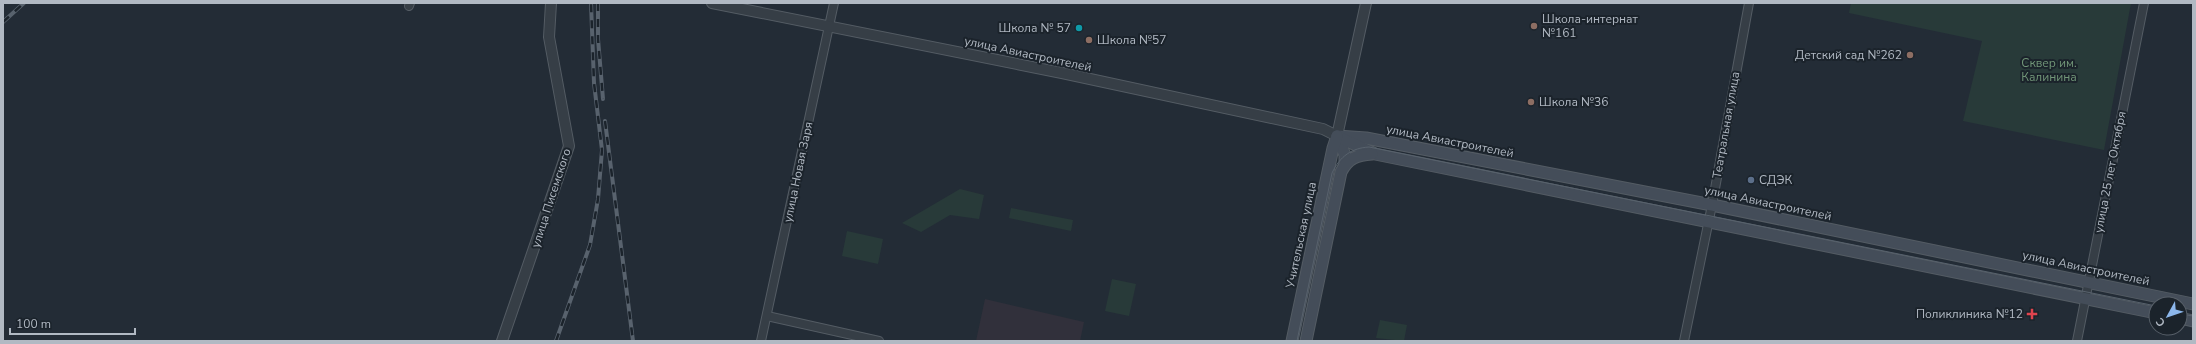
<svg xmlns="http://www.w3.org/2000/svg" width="2196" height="344" viewBox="0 0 2196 344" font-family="'Nunito Sans',sans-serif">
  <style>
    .medical { fill: #31303b }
    .green { fill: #283a39 }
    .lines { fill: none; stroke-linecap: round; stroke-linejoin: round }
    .minor-casing { stroke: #545c64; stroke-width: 10 }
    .tertiary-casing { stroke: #545c64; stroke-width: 12 }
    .secondary-casing { stroke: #545c64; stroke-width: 13 }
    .minor { stroke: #363e46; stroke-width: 8 }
    .tertiary { stroke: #363e46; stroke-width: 10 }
    .secondary { stroke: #444d59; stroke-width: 11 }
    .tram { stroke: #58626d; stroke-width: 1 }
    .rail-casing { stroke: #58626d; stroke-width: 4 }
    .rail { stroke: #1b232b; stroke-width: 2.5; stroke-dasharray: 8; stroke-linecap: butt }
    .education-dot { fill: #8d6e63; stroke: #1b232b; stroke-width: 1.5 }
    .culture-dot { fill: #0f9aa8; stroke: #1b232b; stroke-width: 1.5 }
    .service-dot { fill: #5c6f8a; stroke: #1b232b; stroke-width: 1.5 }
    .health-dot { fill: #e0444e; stroke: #1b232b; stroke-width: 1.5 }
    .labels { text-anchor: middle; stroke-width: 4; stroke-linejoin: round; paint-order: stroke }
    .poi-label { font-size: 12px; fill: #b1b9c3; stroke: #1b232b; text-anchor: start }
    .street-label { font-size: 12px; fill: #b1b9c3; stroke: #1b232b }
    .park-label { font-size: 12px; fill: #719678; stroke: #1b232b }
  </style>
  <rect width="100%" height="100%" fill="#232c36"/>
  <!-- medical -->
  <polygon class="medical" points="985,299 1084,322 1080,341 976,341"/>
  <!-- green -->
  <g class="green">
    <polygon points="1851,3 2131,3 2104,150 1963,121 1982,41 1849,13"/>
    <polygon points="960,189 984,195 979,219 950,215 921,232 902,223"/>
    <polygon points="1011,208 1073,220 1071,231 1009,218"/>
    <polygon points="847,231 883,239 878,264 842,256"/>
    <polygon points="1112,279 1136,284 1129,316 1105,311"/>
    <polygon points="1380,320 1407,325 1404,341 1376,338"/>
  </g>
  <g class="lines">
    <defs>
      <g id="minor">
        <polyline points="409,6 410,3"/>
        <polyline points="767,316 879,341"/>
        <polyline points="761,341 834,3"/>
        <polyline points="1684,341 1712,205 1749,3"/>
        <polyline points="2077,341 2144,3"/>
      </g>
      <g id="tertiary">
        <polyline points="712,3 1062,73 1323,129 1337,136 1366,3"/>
        <polyline points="502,341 569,146 549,37 551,3"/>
      </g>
      <g id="secondary">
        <polyline points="1337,136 1366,138 1712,205 2193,304"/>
        <polyline points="1337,136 1345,155 1345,164"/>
        <polyline points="1341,138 1375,154 2156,313"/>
        <polyline points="2180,318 2193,321"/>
        <polyline points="1292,341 1333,148 1337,136"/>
        <path d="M 1306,341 L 1341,172 C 1348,158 1357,155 1372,154"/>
      </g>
    </defs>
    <!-- minor casing -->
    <use href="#minor" class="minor-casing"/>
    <!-- tertiary casing -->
    <use href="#tertiary" class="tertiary-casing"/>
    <!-- secondary casing -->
    <use href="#secondary" class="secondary-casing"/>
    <!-- minor -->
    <use href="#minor" class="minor"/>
    <!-- tertiary -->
    <use href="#tertiary" class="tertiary"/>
    <!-- secondary -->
    <use href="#secondary" class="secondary"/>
    <!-- tram -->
    <g class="tram">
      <polyline points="2180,314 2193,316"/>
      <path d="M 1297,341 L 1332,173 C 1340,156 1352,148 1369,147 L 2156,306"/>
    </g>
    <defs>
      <g id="rail">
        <polyline points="598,3 598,39 603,99"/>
        <polyline points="3,22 24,3"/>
        <polyline points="605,121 633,341"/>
        <polyline points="556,341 590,245 598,199 602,150 594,83 591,3"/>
      </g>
    </defs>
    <!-- rail casing -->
    <use href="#rail" class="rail-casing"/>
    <!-- rail -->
    <use href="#rail" class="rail"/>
  </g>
  <!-- markers -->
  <g class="education-dot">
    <circle cx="1534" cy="26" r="4"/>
    <circle cx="1089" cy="40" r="4"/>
    <circle cx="1910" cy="55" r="4"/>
    <circle cx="1531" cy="102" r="4"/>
  </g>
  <circle class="culture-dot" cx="1079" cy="28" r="4"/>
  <circle class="service-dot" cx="1751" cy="180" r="4"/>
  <path class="health-dot" d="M2030 308h4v4h4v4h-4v4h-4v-4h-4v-4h4z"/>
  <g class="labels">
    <!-- poi labels -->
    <g class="poi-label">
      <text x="1542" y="23">Школа-интернат<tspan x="1542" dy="14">№161</tspan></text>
      <text x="1071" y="32" text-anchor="end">Школа № 57</text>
      <text x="1097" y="44">Школа №57</text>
      <text x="1902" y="59" text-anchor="end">Детский сад №262</text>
      <text x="1539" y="106">Школа №36</text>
      <text x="1759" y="184">СДЭК</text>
      <text x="2023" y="318" text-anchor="end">Поликлиника №12</text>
    </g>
    <!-- street labels -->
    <g class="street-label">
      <text transform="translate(1028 54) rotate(12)" y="4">улица Авиастроителей</text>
      <text transform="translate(1726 125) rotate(-80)" y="4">Театральная улица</text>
      <text transform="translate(1450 141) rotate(11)" y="4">улица Авиастроителей</text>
      <text transform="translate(798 172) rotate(-78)" y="4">улица Новая Заря</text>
      <text transform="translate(2110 172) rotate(-79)" y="4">улица 25 лет Октября</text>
      <text transform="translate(551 198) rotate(-72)" y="4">улица Писемского</text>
      <text transform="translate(1768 203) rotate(12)" y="4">улица Авиастроителей</text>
      <text transform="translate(1301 235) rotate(-78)" y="4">Учительская улица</text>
      <text transform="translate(2086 268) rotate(12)" y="4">улица Авиастроителей</text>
    </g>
    <!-- park labels -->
    <g class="park-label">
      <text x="2049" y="67">Сквер им.<tspan x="2049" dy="14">Калинина</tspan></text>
    </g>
  </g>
  <!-- border -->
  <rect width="2196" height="344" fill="none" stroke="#b1b9c3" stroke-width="8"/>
  <!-- north arrow -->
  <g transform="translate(2168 316) rotate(230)"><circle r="19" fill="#1b232b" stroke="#575f68"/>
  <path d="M0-3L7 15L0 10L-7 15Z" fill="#8cb7ec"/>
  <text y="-6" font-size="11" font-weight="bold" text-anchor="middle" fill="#b1b9c3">С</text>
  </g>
  <!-- scale -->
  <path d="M10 328v6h125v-6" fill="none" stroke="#b1b9c3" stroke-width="2"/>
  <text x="16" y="328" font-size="12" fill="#b1b9c3" stroke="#1b232b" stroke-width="3" paint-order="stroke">100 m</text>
</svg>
